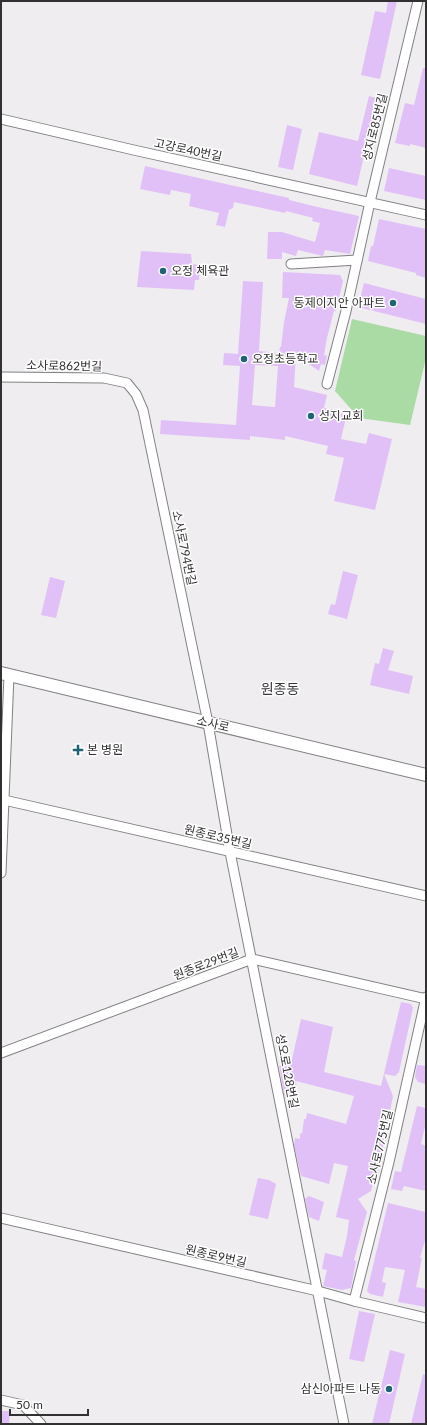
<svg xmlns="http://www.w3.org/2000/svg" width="427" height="1425" viewBox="0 0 427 1425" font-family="Lato,'Noto Sans KR',sans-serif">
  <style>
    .green { fill: #aadba4 }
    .building { fill: #e1c0f7; fill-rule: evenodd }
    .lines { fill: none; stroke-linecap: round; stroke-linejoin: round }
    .minor-casing { stroke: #828084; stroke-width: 11 }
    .tertiary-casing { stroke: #828084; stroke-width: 14 }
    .minor { stroke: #fff; stroke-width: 9 }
    .tertiary { stroke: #fff; stroke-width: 12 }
    .poi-dot { fill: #206376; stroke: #fff; stroke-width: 1.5 }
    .labels { text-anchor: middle; stroke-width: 3; stroke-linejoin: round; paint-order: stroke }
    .street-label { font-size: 12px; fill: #323132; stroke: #fff }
    .poi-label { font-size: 12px; fill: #323132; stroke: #fff; text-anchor: start }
    .quarter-label { font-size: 14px; fill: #3b393c; stroke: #fff }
  </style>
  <rect width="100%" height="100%" fill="#efedf0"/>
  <!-- green -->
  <polygon class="green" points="352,319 426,336 426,358 410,425 359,418 335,391"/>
  <!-- building -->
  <g class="building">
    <polygon points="388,1 397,1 380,79 361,75 375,11 386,13"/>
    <polygon points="423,68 426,68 426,148 410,144 410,146 395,143 405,103 414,105"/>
    <polygon points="369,96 384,100 378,124 380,125 376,140 368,138 357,186 309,174 319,132 358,141"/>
    <polygon points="287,125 302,129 293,170 278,167"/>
    <polygon points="145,166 289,198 289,200 313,206 359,216 350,254 325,250 323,256 298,250 296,256 282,252 282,259 267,259 268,232 282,232 315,242 320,223 312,221 313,218 286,211 285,213 234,202 233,208 229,210 225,227 216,225 219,213 189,206 191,194 171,190 170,195 140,189"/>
    <polygon points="389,168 426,176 426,200 384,191"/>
    <polygon points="379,219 426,229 426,278 416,275 416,273 368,261 371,246 373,246"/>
    <polygon points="141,251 191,254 192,264 200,265 199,280 195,280 194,290 137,287"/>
    <path d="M 283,272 L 340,275 L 343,281 L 336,311 L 334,311 L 327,338 L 324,355 L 327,356 L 325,365 L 321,364 L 319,371 L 296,355 L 294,387 L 327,395 L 324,408 L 347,413 L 341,439 L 366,444 L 369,433 L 392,439 L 375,510 L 334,501 L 344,458 L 326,454 L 328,446 L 285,436 L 285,440 L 250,436 L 250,440 L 160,434 L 161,420 L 236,425 L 240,366 L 223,365 L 224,353 L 238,354 L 243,281 L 263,282 L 259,351 L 279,353 L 280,347 L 281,347 L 284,322 L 289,298 L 282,298 ZM 255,365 L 278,366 L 275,407 L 252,405 Z"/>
    <polygon points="364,283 426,299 426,324 358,307"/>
    <polygon points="343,571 358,575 347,619 328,614 331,604 335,605"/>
    <polygon points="50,577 65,581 56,618 41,615"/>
    <polygon points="383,648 394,651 388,670 413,676 409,694 370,685 375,663 379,664"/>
    <polygon points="401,1002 411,1004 413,1008 399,1072 395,1076 384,1074 393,1096 378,1171 376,1170 371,1191 358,1199 367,1212 354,1260 356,1261 351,1288 342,1290 323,1286 327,1270 322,1269 325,1253 342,1257 347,1236 349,1220 336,1217 348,1166 334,1163 329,1184 301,1176 294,1145 295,1138 300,1139 300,1133 302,1134 304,1119 306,1119 307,1113 346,1124 354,1096 296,1081 297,1097 285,1098 279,1066 286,1063 291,1064 301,1019 333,1027 324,1072 381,1086"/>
    <polygon points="417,1065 426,1066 426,1084 418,1082 415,1077"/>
    <polygon points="417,1106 426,1108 426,1122 421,1144 426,1146 426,1191 404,1186 402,1191 391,1189 395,1171 401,1172"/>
    <polygon points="258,1178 269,1180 276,1184 268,1219 249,1215"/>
    <polygon points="309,1196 324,1202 319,1221 309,1217 305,1199"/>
    <polygon points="388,1203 426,1212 426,1237 420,1258 422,1258 416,1287 426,1289 426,1307 398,1302 405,1270 385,1267 382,1282 386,1283 383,1297 370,1294 367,1291"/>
    <polygon points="359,1311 375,1314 364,1362 349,1359"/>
    <polygon points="390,1350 405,1354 389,1424 372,1424"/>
    <polygon points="423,1374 426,1375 426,1424 411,1424"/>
    <polygon points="1,1411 10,1411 9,1424 1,1424"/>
  </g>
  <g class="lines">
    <defs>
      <g id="minor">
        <polyline points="1,119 138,151 426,215"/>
        <polyline points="291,264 357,260"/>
        <polyline points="1,377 104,378 127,383 136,394 143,410 208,723 230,852 344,1424"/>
        <polyline points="327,384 346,311 370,202 418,1"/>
        <polyline points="4,800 426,896"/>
        <polyline points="1,873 9,675"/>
        <polyline points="1,1053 252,959 426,999"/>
        <polyline points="1,1218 318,1291 354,1301 426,1318"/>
        <polyline points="354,1301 389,1162 426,997"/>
        <polyline points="1,1400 23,1405 41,1424"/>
      </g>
      <polyline id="tertiary" points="1,673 426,775"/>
    </defs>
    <!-- minor casing -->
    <use href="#minor" class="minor-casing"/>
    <!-- tertiary casing -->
    <use href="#tertiary" class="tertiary-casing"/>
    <!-- minor -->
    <use href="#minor" class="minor"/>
    <!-- tertiary -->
    <use href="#tertiary" class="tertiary"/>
  </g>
  <!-- markers -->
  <g class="poi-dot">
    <circle cx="163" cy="271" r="4"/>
    <circle cx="393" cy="303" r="4"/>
    <circle cx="244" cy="359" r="4"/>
    <circle cx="311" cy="416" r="4"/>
    <path d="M76 744h4v4h4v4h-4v4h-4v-4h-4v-4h4z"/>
    <circle cx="389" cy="1389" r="4"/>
  </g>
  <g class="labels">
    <!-- street labels -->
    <g class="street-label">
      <text transform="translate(375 127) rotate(-76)" y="4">성지로85번길</text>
      <text transform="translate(188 150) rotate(12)" y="4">고강로40번길</text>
      <text transform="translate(64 366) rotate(1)" y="4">소사로862번길</text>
      <text transform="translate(184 548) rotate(78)" y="4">소사로794번길</text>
      <text transform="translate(213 724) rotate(13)" y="4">소사로</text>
      <text transform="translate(218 837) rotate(13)" y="4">원종로35번길</text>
      <text transform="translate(206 964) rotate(-21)" y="4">원종로29번길</text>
      <text transform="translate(287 1071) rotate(79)" y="4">성오로128번길</text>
      <text transform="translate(380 1147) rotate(-77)" y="4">소사로775번길</text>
      <text transform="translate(216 1256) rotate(13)" y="4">원종로9번길</text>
    </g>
    <!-- poi labels -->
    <g class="poi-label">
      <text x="171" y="275">오정 체육관</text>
      <text x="385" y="307" text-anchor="end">동제이지안 아파트</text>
      <text x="252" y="363">오정초등학교</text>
      <text x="319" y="420">성지교회</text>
      <text x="87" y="754">본 병원</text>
      <text x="381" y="1393" text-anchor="end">삼신아파트 나동</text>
    </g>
    <!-- quarter labels -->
    <g class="quarter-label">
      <text x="280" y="694">원종동</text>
    </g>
  </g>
  <!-- border -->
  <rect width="427" height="1425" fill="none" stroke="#323132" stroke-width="4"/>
  <!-- scale -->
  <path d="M10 1409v6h78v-6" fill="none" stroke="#323132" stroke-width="2"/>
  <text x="16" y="1409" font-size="12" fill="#323132" stroke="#ffffff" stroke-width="3" paint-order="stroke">50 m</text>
</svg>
